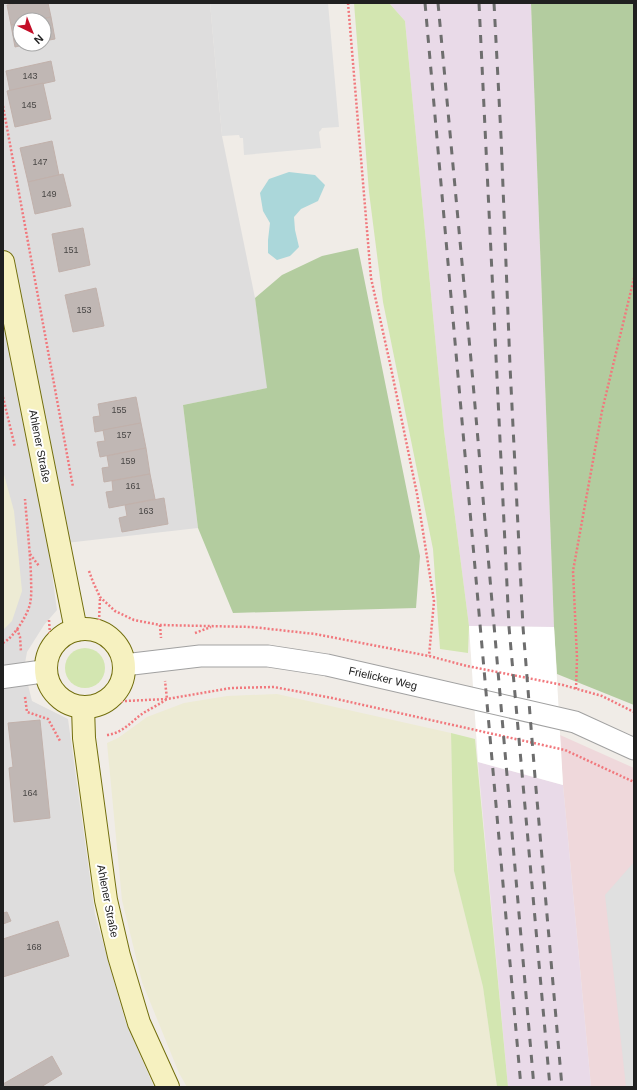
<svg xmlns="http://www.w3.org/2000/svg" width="637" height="1090" viewBox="0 0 637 1090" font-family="Arial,sans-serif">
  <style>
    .residential { fill: #dedddd; fill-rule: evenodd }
    .commercial { fill: #efd8db }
    .industrial { fill: #e9dae8 }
    .farmland { fill: #edebd4 }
    .grass { fill: #d3e6b1 }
    .forest { fill: #b3cc9f }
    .parking { fill: #e0e0e0 }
    .water { fill: #abd7da }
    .pier { fill: #fff }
    .building { fill: #c0b7b4; stroke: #c1b1ab }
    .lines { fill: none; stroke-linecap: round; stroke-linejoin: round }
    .minor-casing { stroke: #a1a1a1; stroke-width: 23 }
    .tertiary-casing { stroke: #a1a1a1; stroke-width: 24 }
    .secondary-casing { stroke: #726e0d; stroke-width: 24 }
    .path { stroke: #f1787d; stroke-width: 2.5; stroke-dasharray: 2 2; stroke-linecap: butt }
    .minor { stroke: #fff; stroke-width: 21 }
    .tertiary { stroke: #fff; stroke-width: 22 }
    .secondary { stroke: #f6f1c0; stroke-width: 22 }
    .rail { stroke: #6e6e6e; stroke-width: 3; stroke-dasharray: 8 8; stroke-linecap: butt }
    .labels { text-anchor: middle; stroke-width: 4; stroke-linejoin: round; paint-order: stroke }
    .number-label { font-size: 9px; fill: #484645 }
    .street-label { font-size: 11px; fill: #202020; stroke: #fff }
  </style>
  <rect width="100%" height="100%" fill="#f0ece7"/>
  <!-- residential -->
  <path class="residential" d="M 3,3 L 210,3 L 222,136 L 255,298 L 268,388 L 183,405 L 198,528 L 48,545 L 57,610 L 44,625 L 27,652 L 24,669 L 32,701 L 68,719 L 95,914 L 125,1020 L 154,1087 L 3,1087 ZM 20,20 L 44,20 L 44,44 L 20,44 Z"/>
  <!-- commercial -->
  <polygon class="commercial" points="560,735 634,768 634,1087 591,1087 563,785"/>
  <!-- industrial -->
  <g class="industrial">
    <polygon points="389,3 531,3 554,627 469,626 444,431 405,21"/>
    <polygon points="478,762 563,785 591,1087 508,1087"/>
  </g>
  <!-- farmland -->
  <g class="farmland">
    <polygon points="3,471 14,511 22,591 12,621 3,630"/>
    <polygon points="277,694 451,733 454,871 483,987 497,1087 187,1087 179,1073 142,982 122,900 107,743 118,738 147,717 184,703 227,696"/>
  </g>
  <!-- grass -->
  <g class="grass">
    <polygon points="354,3 389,3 405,21 444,431 469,626 468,653 440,649 433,549 383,302 369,192"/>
    <circle cx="85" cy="668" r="20"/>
    <polygon points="451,733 475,739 508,1087 497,1087 483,987 454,871"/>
  </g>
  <!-- forest -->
  <g class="forest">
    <polygon points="531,3 634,3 634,705 557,674 554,627"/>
    <polygon points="358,248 420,556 416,608 233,613 198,528 183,405 267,388 255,298 282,275 322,256"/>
  </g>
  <!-- parking -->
  <g class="parking">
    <polygon points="210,3 328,3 339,127 322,128 321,130 319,132 321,148 244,155 243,138 240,138 239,135 222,136"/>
    <polygon points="634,862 634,1087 626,1087 605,895"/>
  </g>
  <!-- water -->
  <polygon class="water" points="289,172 315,175 325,185 318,201 301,209 294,217 295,230 299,247 290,256 277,260 268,253 268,240 270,223 263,211 260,193 269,179"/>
  <!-- pier -->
  <polygon class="pier" points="469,626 554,627 563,785 478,762"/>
  <!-- building -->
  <g class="building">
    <polygon points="18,3 48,3 51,17 37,20 20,20 20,23 11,25 7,5"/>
    <polygon points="51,17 55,39 44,41 44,20 37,20"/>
    <polygon points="20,23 20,44 28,44 15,47 11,25"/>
    <polygon points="51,61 55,81 10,91 6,71"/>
    <polygon points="43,83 51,119 15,127 7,91"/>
    <polygon points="52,141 59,175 28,182 20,148"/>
    <polygon points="63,174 71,206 35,214 28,182"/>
    <polygon points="83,228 90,265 59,272 52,234"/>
    <polygon points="96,288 104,326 73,332 65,295"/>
    <polygon points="136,397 141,423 95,432 93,417 100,416 98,404"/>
    <polygon points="141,423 146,448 100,457 97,442 105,441 103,430"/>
    <polygon points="146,448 150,474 104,482 102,468 109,467 107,456"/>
    <polygon points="150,474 155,499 109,508 106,492 113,491 112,481"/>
    <polygon points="164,498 168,524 122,532 119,518 127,516 125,505"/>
    <polygon points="40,720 50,818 14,822 9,768 13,767 8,723"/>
    <polygon points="7,912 11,921 3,924 3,913"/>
    <polygon points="58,921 69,956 3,977 3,939"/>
    <polygon points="52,1056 62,1074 41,1087 3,1087 3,1084"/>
  </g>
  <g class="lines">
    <defs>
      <polyline id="minor" points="124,665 200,656 268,656 327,665 575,722 634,749"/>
      <polyline id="tertiary" points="3,677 46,671"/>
      <g id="secondary">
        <polyline points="3,262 76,630"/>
        <circle cx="85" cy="668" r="39"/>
        <polyline points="83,707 84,738 106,900 119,956 139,1023 168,1087"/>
      </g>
    </defs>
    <!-- minor casing -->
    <use href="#minor" class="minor-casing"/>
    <!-- tertiary casing -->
    <use href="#tertiary" class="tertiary-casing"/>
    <!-- secondary casing -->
    <use href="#secondary" class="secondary-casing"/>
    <!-- path -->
    <g class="path">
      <polyline points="348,3 371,278 391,368 417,494 434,601 429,656"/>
      <polyline points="3,106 73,487"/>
      <polyline points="3,397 15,447"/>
      <polyline points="30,554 39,566"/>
      <polyline points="89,571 93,582 100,597 115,611 134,620 160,625 252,627 315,634 429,656 467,666 563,685 602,696 634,712"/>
      <polyline points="49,620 51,649"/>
      <polyline points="99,621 100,598"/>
      <polyline points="160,625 161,638"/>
      <polyline points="17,629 20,637 21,652"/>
      <polyline points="195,633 211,627"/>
      <path d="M 3,643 C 14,637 27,616 30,604 C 32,595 31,585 31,576 C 30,550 27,525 25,499"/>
      <polyline points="576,689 577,658 573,571 602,411 634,278"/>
      <polyline points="25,697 27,712 48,719 60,741"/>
      <polyline points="105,702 167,699 231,688 274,687 332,698 565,750 634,782"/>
      <path d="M 107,735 C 124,733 132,720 145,712 C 152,708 160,704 167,699 L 165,681"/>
    </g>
    <!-- minor -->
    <use href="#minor" class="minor"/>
    <!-- tertiary -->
    <use href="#tertiary" class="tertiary"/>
    <!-- secondary -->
    <use href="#secondary" class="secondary"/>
    <!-- rail -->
    <g class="rail">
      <polyline points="425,3 521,1087"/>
      <polyline points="438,3 472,371 534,1087"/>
      <polyline points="479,3 509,627 550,1087"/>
      <polyline points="494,3 501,136 510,366 523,627 535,777 562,1087"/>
    </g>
  </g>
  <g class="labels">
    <!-- number labels -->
    <g class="number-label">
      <text x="30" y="79">143</text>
      <text x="29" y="108">145</text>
      <text x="40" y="165">147</text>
      <text x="49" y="197">149</text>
      <text x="71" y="253">151</text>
      <text x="84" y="313">153</text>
      <text x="119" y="413">155</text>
      <text x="124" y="438">157</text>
      <text x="128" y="464">159</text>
      <text x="133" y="489">161</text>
      <text x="146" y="514">163</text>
      <text x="30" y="796">164</text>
      <text x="34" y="950">168</text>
    </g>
    <!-- street labels -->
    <g class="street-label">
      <text transform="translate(40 446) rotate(79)" y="4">Ahlener Straße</text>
      <text transform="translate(383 678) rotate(13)" y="4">Frielicker Weg</text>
      <text transform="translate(108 901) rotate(79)" y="4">Ahlener Straße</text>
    </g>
  </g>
  <!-- border -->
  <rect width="637" height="1090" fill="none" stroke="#202020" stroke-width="8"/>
  <!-- north arrow -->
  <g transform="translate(32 32) rotate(137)"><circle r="19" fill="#ffffff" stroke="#a6a6a6"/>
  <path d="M0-3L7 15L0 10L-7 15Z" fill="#c30e28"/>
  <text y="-6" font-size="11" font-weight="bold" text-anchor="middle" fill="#202020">N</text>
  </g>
</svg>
